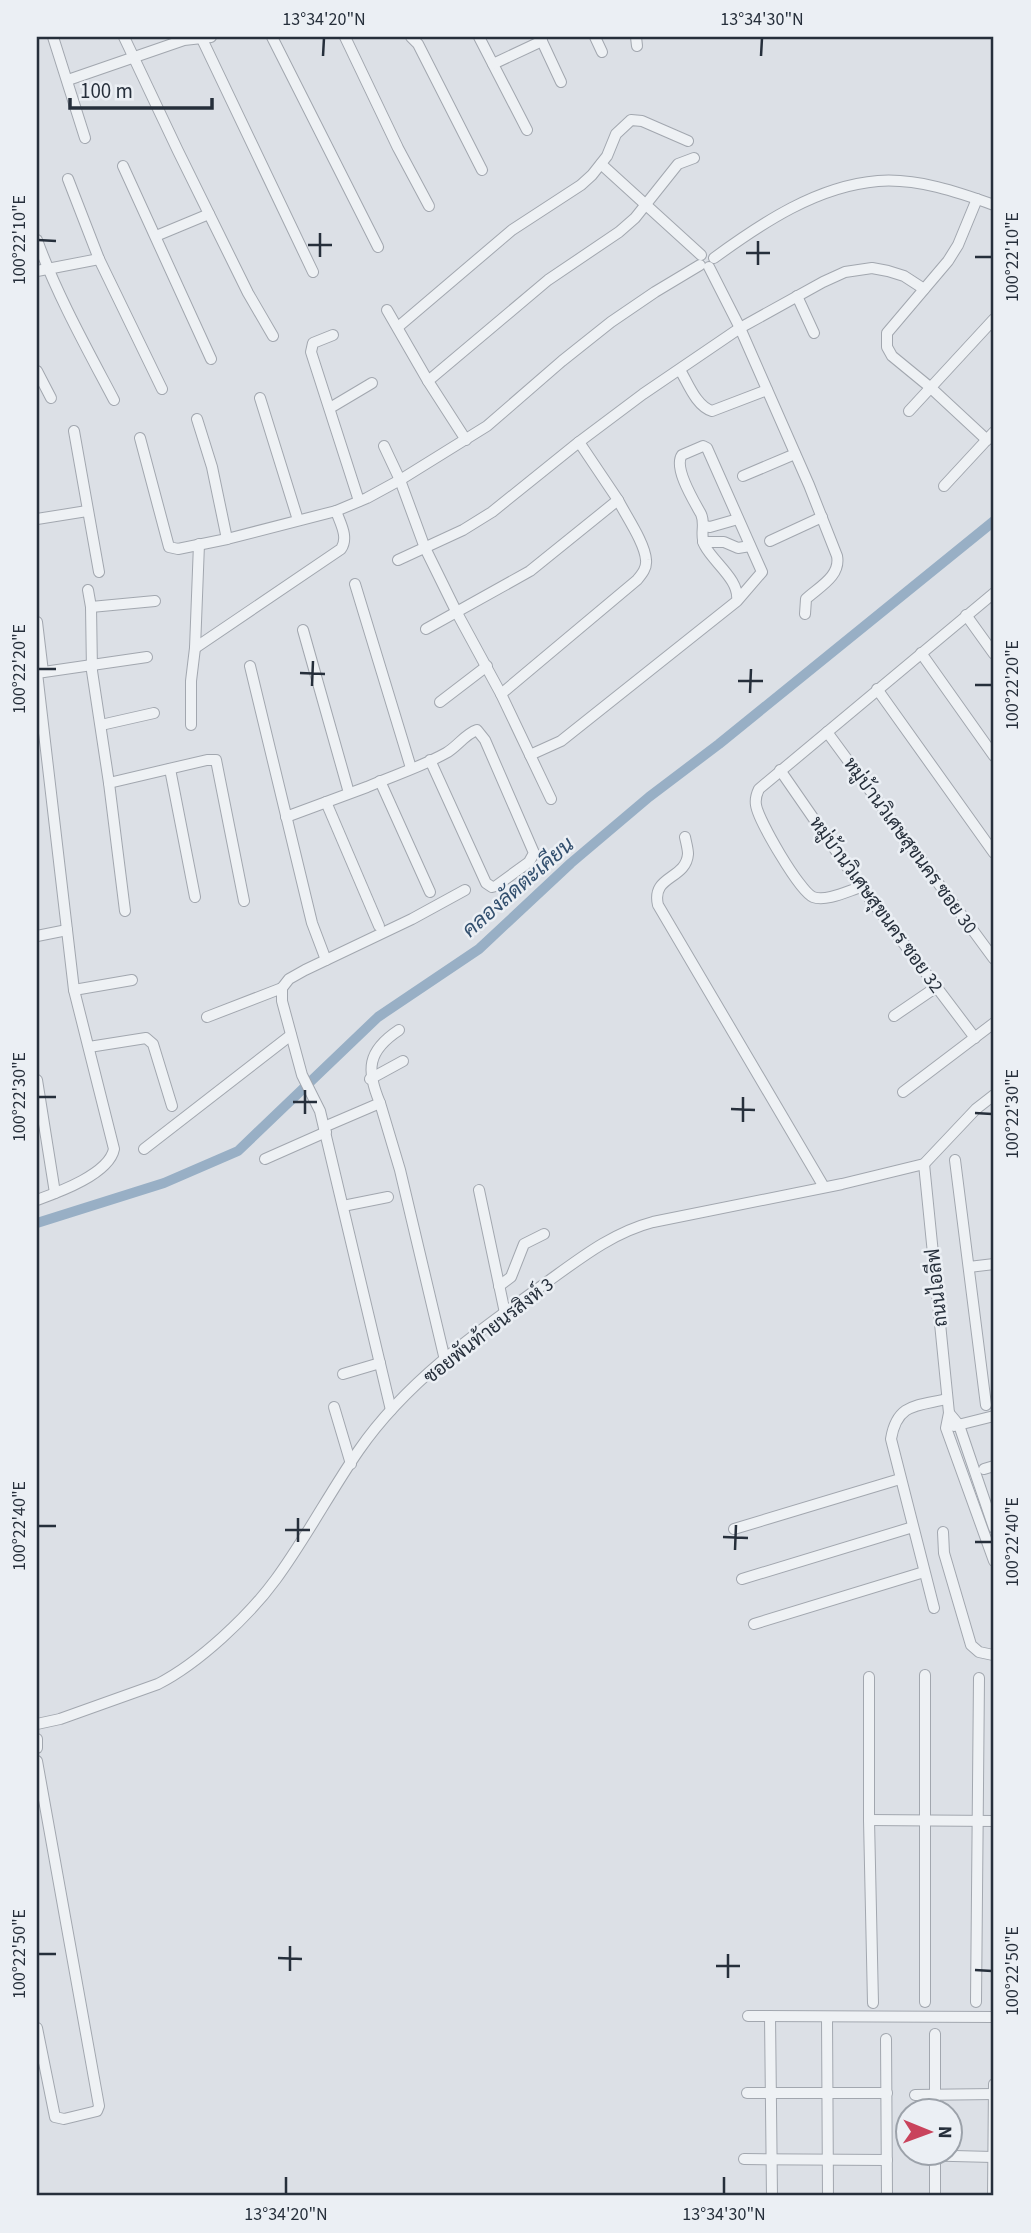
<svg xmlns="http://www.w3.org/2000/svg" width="1031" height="2233" viewBox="0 0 1031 2233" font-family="'Source Sans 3',Sarabun,sans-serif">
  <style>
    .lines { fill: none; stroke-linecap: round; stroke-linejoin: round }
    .canal { stroke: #98afc5; stroke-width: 10 }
    .minor-casing { stroke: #a2a7af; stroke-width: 12 }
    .minor { stroke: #eef1f4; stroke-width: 10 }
    .ticks { fill: none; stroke: #262f3b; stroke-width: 2.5 }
    .labels { text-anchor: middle; stroke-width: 5; stroke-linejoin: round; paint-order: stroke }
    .street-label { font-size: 19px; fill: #262f3b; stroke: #ebeff4 }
    .water-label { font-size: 21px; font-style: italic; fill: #324f6e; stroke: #ebeff4 }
    .neatline { fill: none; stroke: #262f3b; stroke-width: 2.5 }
    .ticks-label { font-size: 18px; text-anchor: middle; fill: #262f3b }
  </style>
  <rect width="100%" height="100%" fill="#dce0e6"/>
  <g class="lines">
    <!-- canal -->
    <polyline class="canal" points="37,1223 164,1183 238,1151 378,1017 479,949 571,863 649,797 719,744 994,521"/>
    <defs>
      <g id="minor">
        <polyline points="53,37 85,138"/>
        <polyline points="124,37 178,151 248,293 273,336"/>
        <polyline points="201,37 313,272"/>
        <polyline points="272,37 378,247"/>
        <polyline points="345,37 398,148 429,206"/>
        <polyline points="411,37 418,44 482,170"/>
        <polyline points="479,37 527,130"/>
        <polyline points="540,37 561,82"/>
        <polyline points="595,37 602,52"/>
        <polyline points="636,37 637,46"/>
        <polyline points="493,64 542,41"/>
        <polyline points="68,80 184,40 211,37"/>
        <polyline points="601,164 701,255"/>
        <polyline points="123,166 211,359"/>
        <polyline points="68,179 99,259 162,389"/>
        <polyline points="977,199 958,245 948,261 887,333 887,347 892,356 931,388 987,440"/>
        <polyline points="156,236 209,214"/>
        <path d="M 37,240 C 57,295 86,347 114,400"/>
        <path d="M 714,258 C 762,223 817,186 878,181 C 917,178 958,192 994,205"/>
        <path d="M 709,267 L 740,328 L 809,485 L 837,556 C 841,576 819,587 806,599 L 805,614"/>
        <polyline points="37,271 99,259"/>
        <polyline points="797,296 814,333"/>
        <polyline points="387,310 428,381"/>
        <polyline points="398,327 512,230 581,185 592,175 607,156 616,134 631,120 642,121 688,141"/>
        <polyline points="333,335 313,343 311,352 359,501"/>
        <path d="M 680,370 C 688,383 696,406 712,411 L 767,390"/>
        <polyline points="37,371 51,398"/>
        <polyline points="260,398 298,520"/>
        <polyline points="330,408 372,383"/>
        <polyline points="909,411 994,319"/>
        <polyline points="197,419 212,467 227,539"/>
        <polyline points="74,431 99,572"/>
        <polyline points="140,438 169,547 178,549 227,539 336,511 367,498 400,480 487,426 562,361 611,322 655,292 700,265"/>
        <polyline points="466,440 428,381 548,280 619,232 635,218 678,164 694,158"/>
        <polyline points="384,446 400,480 425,548 457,613 501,694 551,799"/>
        <polyline points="743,476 795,454"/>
        <polyline points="944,486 994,432"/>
        <polyline points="37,519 87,511"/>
        <polyline points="704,526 710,527 738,519"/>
        <polyline points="770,541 822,517"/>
        <polyline points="703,542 724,542 738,548 750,546"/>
        <polyline points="398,560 463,530 492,512 579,442 643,394 740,328 823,282 845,272 872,268 888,271 904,276 924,289"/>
        <polyline points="355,584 411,768"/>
        <polyline points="88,590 91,607 92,671 109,783 125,911"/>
        <polyline points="91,607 155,601"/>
        <polyline points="966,615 994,654"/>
        <polyline points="37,622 43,672"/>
        <polyline points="426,629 530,571 618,500 579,442"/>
        <polyline points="303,630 349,793"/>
        <path d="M 195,648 L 341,549 C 349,537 340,523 336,511"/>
        <polyline points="921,653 994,756"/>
        <polyline points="250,666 312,923 326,960"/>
        <polyline points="37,673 147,657"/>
        <polyline points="877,689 994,853"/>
        <path d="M 501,694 L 637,580 C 642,574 647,568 646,560 C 645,543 626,516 618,500"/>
        <polyline points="440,702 487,666"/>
        <polyline points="101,725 154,713"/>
        <polyline points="191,725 191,681 195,648 199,544"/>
        <polyline points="827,732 994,959"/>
        <path d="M 530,755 L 561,741 L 737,601 C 740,580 714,563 705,546 C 699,536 706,525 701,514 C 694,501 673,468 682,455 L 703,446 L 707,448 L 762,572 L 737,601"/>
        <polyline points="170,769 195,897"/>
        <polyline points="780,770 861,887 975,1038"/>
        <polyline points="380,781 430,892"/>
        <polyline points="109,783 207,760 216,760 244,901"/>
        <polyline points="326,802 379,926"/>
        <path d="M 286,817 L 367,787 C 392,776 421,767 446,753 C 457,747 465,734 477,730 L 485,740 L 534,853 L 529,862 L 496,886 L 492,887 L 486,883 L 430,760"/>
        <path d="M 685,837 C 686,842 688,849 688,854 C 686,880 651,875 658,905 L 824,1187"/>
        <path d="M 861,887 C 848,891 826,902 813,897 C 800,892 758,820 756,805 C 755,799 756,795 759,789 L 994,593"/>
        <polyline points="37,936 67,930"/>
        <polyline points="74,990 132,980"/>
        <polyline points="894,1016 938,986"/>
        <polyline points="207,1017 282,988"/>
        <polyline points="89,1047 146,1038 153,1044 172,1106"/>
        <polyline points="370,1079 403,1061"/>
        <polyline points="37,1080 55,1193"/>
        <polyline points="903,1092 994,1023"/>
        <polyline points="380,1103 400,1170 445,1360"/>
        <path d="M 324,1127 L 380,1103 C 366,1070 367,1051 399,1030"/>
        <polyline points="144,1149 291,1035"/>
        <polyline points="265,1159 326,1132"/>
        <polyline points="955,1160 986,1405"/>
        <polyline points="924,1164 949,1413 946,1428 994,1561"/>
        <polyline points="479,1190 505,1313"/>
        <path d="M 37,1200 C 59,1192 109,1174 114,1149 L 74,990 L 37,673"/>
        <polyline points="343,1206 388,1197"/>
        <polyline points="969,1267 994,1264"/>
        <polyline points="499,1286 511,1277 524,1244 544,1234"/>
        <polyline points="343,1374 380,1363"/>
        <polyline points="334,1407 351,1464"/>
        <polyline points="391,1410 320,1111 302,1075 282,1001 282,988 289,979 305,970 412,919 465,890"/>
        <polyline points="949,1413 959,1425 994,1528"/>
        <polyline points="954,1426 994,1416"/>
        <polyline points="984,1469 994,1466"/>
        <polyline points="734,1529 900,1479"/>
        <polyline points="943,1532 944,1553 971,1645 979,1652 993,1655"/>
        <polyline points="742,1579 913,1527"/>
        <path d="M 934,1608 L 891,1439 C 897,1403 917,1406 947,1399"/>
        <polyline points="754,1624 924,1572"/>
        <polyline points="925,1675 925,2002"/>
        <polyline points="869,1677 869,1820 873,2003"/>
        <path d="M 37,1724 L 60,1719 L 158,1684 C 199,1663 249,1616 276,1579 C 306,1538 330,1492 359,1450 C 406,1382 477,1332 543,1285 C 578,1260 611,1233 653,1222 L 842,1184 L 924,1164 L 976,1109 L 994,1095"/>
        <polyline points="37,1739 37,1748"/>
        <polyline points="37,1761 99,2106 97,2111 64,2119 55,2117 37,2028"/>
        <polyline points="869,1820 994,1821"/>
        <polyline points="976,2002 979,1678"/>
        <polyline points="748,2016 994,2017"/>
        <polyline points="770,2016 772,2196"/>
        <polyline points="827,2017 828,2196"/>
        <polyline points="886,2039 887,2196"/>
        <polyline points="747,2093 887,2093"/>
        <polyline points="915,2095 994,2094"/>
        <polyline points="935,2110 935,2034"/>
        <polyline points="935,2152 935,2196"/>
        <polyline points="914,2155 993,2157"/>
        <polyline points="744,2159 887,2160"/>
        <polyline points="993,2196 994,2084"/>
      </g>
    </defs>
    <!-- minor casing -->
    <use href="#minor" class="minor-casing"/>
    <!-- minor -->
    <use href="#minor" class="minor"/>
  </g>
  <!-- ticks -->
  <path class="ticks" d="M 323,56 L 324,38M 761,56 L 762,38M 38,240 L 56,241M 308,245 L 332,245M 746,253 L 770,253M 320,257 L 320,233M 975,257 L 992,257M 758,265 L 758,241M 38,669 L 56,669M 300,673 L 325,674M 738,681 L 763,681M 975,685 L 992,685M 312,686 L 313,661M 750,693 L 751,669M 38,1097 L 56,1097M 293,1102 L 317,1102M 731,1109 L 755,1110M 975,1113 L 992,1114M 305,1114 L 305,1090M 743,1122 L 743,1097M 38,1526 L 56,1526M 285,1530 L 310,1530M 723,1537 L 748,1538M 298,1542 L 298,1518M 975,1542 L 992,1542M 735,1550 L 736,1525M 38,1954 L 56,1954M 278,1958 L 302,1959M 716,1966 L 740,1966M 975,1970 L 992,1971M 290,1971 L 290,1946M 728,1978 L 728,1954M 286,2194 L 286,2177M 724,2194 L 724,2177"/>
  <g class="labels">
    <!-- street labels -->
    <g class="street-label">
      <text transform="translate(911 845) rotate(54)" y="7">หมู่บ้านวิเศษสุขนคร ซอย 30</text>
      <text transform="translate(877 904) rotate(54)" y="7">หมู่บ้านวิเศษสุขนคร ซอย 32</text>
      <text transform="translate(936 1288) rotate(-96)" y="7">ถนนไอลีฟ</text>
      <text transform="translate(488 1330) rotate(-38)" y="7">ซอยพันท้ายนรสิงห์ 3</text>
    </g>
    <!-- water labels -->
    <g class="water-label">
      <text transform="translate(518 887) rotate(-41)" y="7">คลองลัดตะเคียน</text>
    </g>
  </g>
  <!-- border -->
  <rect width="1031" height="2233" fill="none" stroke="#ebeff4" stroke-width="77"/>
  <!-- north arrow -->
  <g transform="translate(929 2132) rotate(91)"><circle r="33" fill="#ebeff4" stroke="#9ca2aa" stroke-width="2"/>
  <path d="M0-5L12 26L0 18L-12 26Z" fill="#c9435c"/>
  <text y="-10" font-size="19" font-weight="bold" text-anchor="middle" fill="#262f3b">N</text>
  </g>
  <!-- scale -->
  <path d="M70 98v10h142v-10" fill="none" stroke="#262f3b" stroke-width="3.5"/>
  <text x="80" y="98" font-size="21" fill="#262f3b" stroke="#ebeff4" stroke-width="5" paint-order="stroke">100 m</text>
  <rect x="38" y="38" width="954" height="2156" class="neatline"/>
  <g class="ticks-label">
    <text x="324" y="25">13°34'20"N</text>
    <text x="762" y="25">13°34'30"N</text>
    <text transform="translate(19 240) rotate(-90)" y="6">100°22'10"E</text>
    <text transform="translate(1012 257) rotate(-90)" y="6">100°22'10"E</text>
    <text transform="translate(19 669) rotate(-90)" y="6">100°22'20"E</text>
    <text transform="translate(1012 685) rotate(-90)" y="6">100°22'20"E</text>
    <text transform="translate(19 1097) rotate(-90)" y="6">100°22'30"E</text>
    <text transform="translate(1012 1114) rotate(-90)" y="6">100°22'30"E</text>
    <text transform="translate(19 1526) rotate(-90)" y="6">100°22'40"E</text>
    <text transform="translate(1012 1542) rotate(-90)" y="6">100°22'40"E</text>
    <text transform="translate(19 1954) rotate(-90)" y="6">100°22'50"E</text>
    <text transform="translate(1012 1971) rotate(-90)" y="6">100°22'50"E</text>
    <text x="286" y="2220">13°34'20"N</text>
    <text x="724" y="2220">13°34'30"N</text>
  </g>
</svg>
